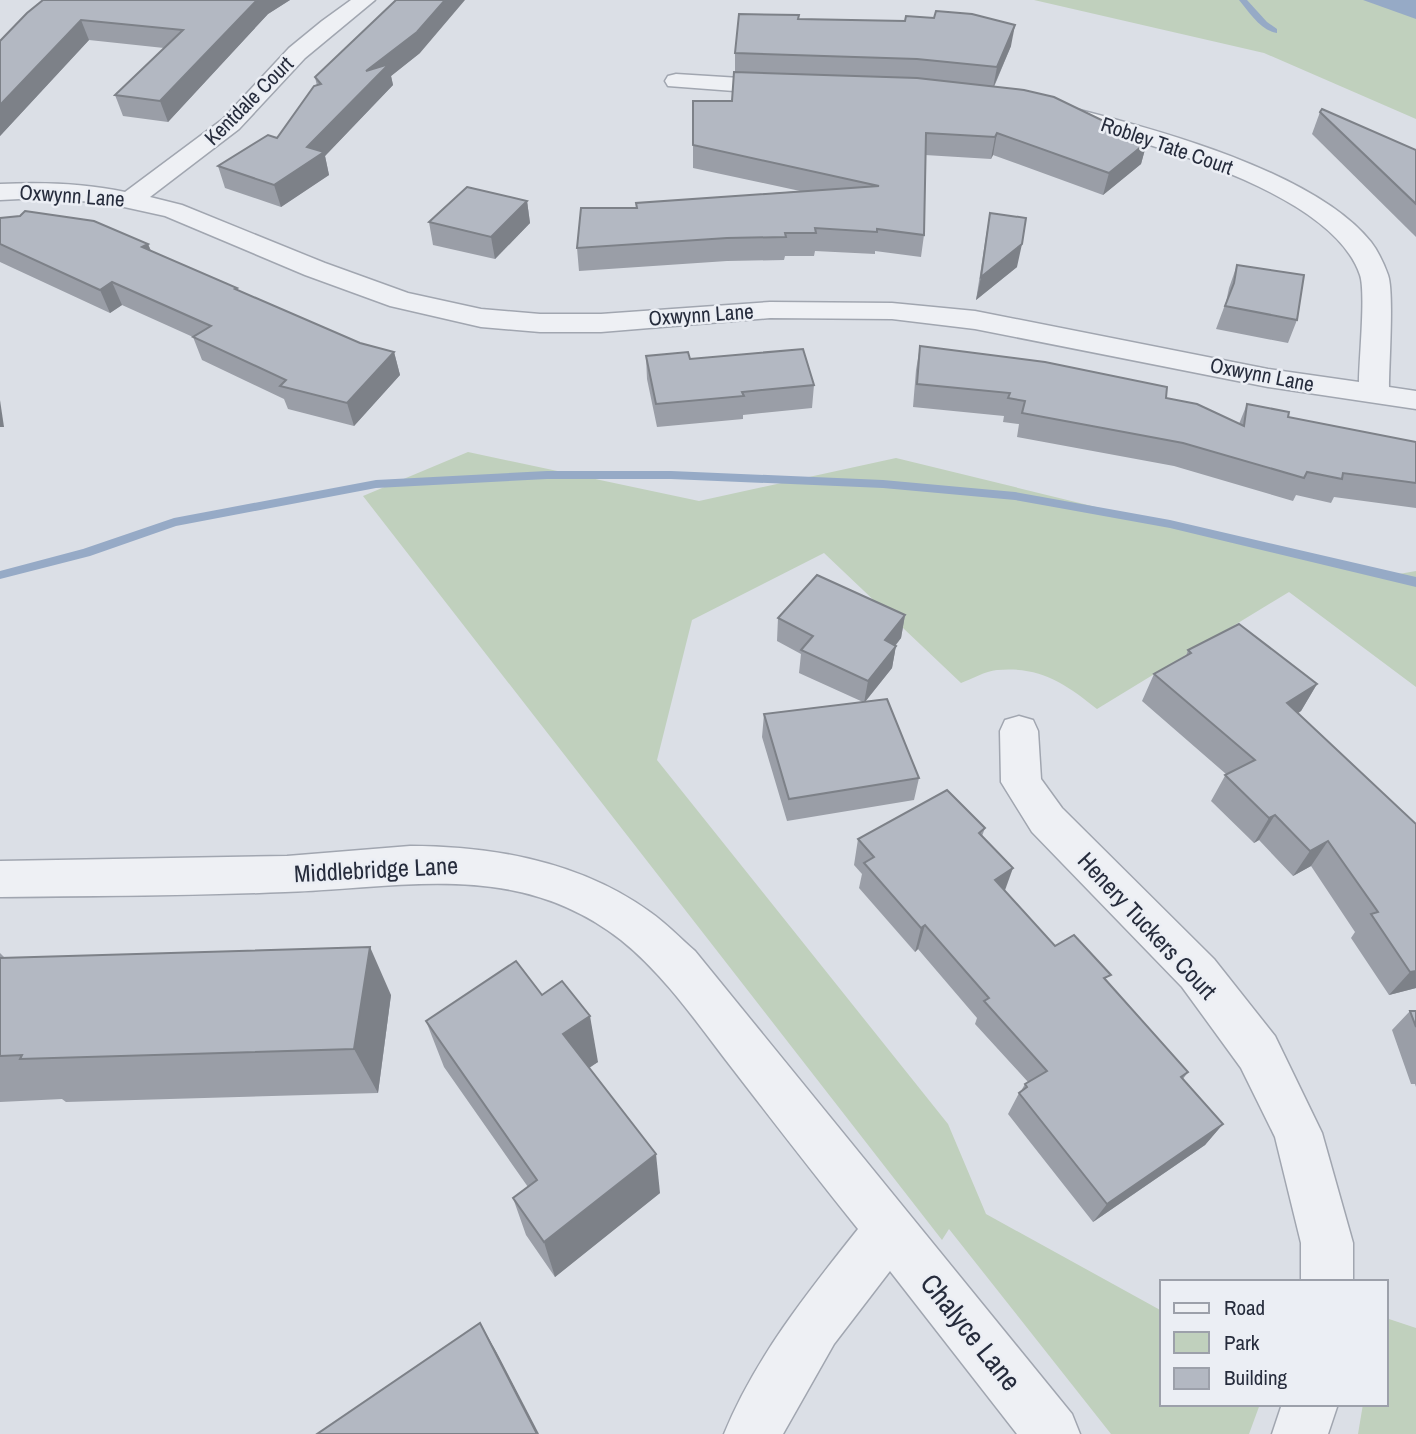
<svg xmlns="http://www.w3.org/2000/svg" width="1416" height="1434" viewBox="0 0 1416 1434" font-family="'Archivo Narrow',sans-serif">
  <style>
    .green { fill: #c0d0bd }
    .water { fill: #96aac6 }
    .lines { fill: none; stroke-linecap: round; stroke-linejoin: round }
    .stream { fill: #96aac6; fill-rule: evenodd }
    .minor-casing { stroke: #a1a6b0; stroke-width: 3 }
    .minor { fill: #eef0f4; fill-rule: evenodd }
    .wall { fill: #9a9ea7 }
    .shaded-wall { fill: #7d8188 }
    .building { fill: #b3b8c2; stroke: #7d8188; stroke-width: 2 }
    .labels { text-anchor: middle; stroke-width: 5; stroke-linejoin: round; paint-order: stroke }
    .far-street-label { font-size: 21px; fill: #262c3c; stroke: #ebeef4 }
    .street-label { font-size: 24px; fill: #262c3c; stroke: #ebeef4 }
    .near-street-label { font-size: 28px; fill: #262c3c; stroke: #ebeef4 }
  </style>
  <rect width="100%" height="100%" fill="#dbdfe6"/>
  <!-- green -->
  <g class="green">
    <polygon points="1034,0 1400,0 1416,5 1416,119 1264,53"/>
    <path d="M 468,452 L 699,501 L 896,458 L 1382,577 L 1416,571 L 1416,687 L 1289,592 L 1097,709 C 1066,684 1040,666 997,670 C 985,671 972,679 961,683 L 824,553 L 692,620 L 657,760 L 948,1124 L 986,1214 L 1162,1311 L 1162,1404 L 1260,1404 L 1249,1434 L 1111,1434 L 949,1229 L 942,1240 L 363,496 Z"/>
    <polygon points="1386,1318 1416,1328 1416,1434 1358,1434 1363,1404 1386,1404"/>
  </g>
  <!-- water -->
  <polygon class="water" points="1363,0 1416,0 1416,19"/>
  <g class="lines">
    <!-- stream -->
    <g class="stream">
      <path d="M 1239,0 L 1247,0 L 1267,22 L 1277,29 L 1277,33 C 1261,31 1249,12 1239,0 Z"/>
      <polygon points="547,471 671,471 883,480 1015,492 1170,520 1416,577 1416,587 1170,528 1015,500 883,488 671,479 547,479 376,488 176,526 90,556 0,579 0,571 83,549 174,518 376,480"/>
    </g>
    <defs>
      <g id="minor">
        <path d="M 351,0 L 375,0 L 305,58 L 239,129 L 150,197 L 182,205 L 325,263 L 408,293 L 481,309 L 540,314 L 601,314 L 770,302 L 892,303 L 975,311 L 1268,369 L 1359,382 C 1359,360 1366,292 1360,275 C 1331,189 1140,142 1060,119 L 1056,114 L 1060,109 L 1068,107 C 1155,129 1314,171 1371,242 C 1378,251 1384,264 1388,275 C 1394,292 1389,363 1389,387 L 1416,391 L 1416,409 L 1268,387 L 975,329 L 892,319 L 770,318 L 601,332 L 540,332 L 481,327 L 390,306 L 305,275 L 165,216 L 106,203 L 40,198 L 0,200 L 0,184 C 42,182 84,183 125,192 L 223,119 L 289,48 L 322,21 Z"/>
        <polygon points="676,74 786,81 794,83 797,88 794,93 786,95 668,86 665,81 668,76"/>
        <polygon points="1019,716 1033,720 1038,731 1041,779 1062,808 1214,959 1275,1036 1322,1133 1353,1243 1353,1282 1301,1282 1301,1243 1275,1137 1241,1068 1182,987 1032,832 1001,782 1000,731 1005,720"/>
        <path d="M 410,846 C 493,846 581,862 650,912 C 666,923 680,938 695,951 L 1072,1414 L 1080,1434 L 1017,1434 L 890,1271 L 834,1344 L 783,1434 L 724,1434 C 755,1358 807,1293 858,1229 C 813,1173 769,1116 725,1059 C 693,1017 662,973 621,940 C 517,859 404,888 285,892 C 190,896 95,896 0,897 L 0,861 L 287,856 Z"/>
        <polygon points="1282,1404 1338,1404 1328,1434 1272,1434"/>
      </g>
    </defs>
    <!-- minor casing -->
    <use href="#minor" class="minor-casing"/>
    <!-- minor -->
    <use href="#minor" class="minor"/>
  </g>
  <!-- wall -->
  <g class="wall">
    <polygon points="43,0 290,0 268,14 168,122 123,116 115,95 164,48 89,40 0,136 0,41"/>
    <polygon points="798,19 1011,46 994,87 1147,142 1141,164 1103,195 993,155 991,159 925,155 924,235 921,257 875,251 875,254 815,251 814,256 785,256 784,260 727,261 579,271 577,248 637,208 636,203 800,191 693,168 693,101 732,101 735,72 735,53"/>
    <polygon points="420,53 391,76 393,85 325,156 329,175 281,207 225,188 218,166 277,138 317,86 315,77"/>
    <polygon points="1320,112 1416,150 1416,237 1312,134"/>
    <polygon points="527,201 530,223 495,259 433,245 429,222"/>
    <polygon points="990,213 1017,267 976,300 986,236"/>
    <polygon points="0,218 148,244 151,251 238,290 360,343 394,352 400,375 354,426 288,409 284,399 202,360 193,337 122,305 110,313 0,262"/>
    <polygon points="1237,265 1297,320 1288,343 1216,329 1226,302 1229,288"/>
    <polygon points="920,346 1166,398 1239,424 1247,404 1288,417 1416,442 1416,508 1334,497 1331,503 1296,495 1293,501 1174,466 1017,437 1019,424 1003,422 1004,416 913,407 916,370"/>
    <polygon points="646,356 690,359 814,385 812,408 743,415 743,419 657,427 647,379"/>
    <polygon points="905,615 901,638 896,645 892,668 865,702 919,778 914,800 787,821 762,737 764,714 863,702 799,673 801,654 777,641 778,618"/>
    <polygon points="1188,650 1317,684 1301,711 1298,713 1416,824 1416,988 1389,995 1351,938 1355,932 1311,866 1293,876 1259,840 1254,843 1211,801 1226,774 1142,701 1154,674 1186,656"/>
    <polygon points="985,828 982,836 1005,891 1055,946 1107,982 1188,1072 1183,1079 1223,1124 1205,1145 1093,1222 1008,1114 1019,1093 1021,1091 1025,1084 1028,1082 975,1024 977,1018 918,949 915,952 859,888 862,874 854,865 858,839"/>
    <polygon points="0,953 4,957 391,995 378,1093 66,1102 62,1099 0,1102"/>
    <polygon points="542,995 598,1062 589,1067 660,1193 555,1277 526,1235 513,1198 528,1187 444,1067 426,1021"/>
    <polygon points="1410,1011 1416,1011 1416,1087 1415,1084 1411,1084 1392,1030"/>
  </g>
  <!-- shaded-wall -->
  <g class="shaded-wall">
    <polygon points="257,0 290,0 268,14 168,122 160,101"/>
    <polygon points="445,0 465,0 420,53 391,76 393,85 325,156 329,175 281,207 274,185 307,147 366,71"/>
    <polygon points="81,20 89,40 0,136 0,105"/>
    <polygon points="1015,25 1011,46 993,88 997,67"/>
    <polygon points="997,133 993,155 991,159 995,137"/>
    <polygon points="1147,142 1141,164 1103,195 1109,173"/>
    <polygon points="527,201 530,223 495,259 491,237"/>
    <polygon points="148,244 157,267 142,247"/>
    <polygon points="1022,244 1017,267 976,300 981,277"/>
    <polygon points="112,282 122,305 110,313 100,290"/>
    <polygon points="394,352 400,375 354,426 347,403"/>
    <polygon points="0,400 4,427 0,427"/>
    <polygon points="905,615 901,638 881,663 885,640"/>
    <polygon points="896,646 892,668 864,703 868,681"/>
    <polygon points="1317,684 1301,711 1272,730 1287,703"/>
    <polygon points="1275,815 1259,840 1254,843 1269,818"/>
    <polygon points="1328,841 1311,866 1293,876 1310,851"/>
    <polygon points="1013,868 1004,893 995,880"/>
    <polygon points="925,925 918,949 915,952 921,928"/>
    <polygon points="370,947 391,995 378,1093 354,1049"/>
    <polygon points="1416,971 1416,988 1389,995 1410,972"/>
    <polygon points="590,1016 598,1062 573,1079 563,1034"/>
    <polygon points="1223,1124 1205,1145 1093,1222 1107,1204"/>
    <polygon points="656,1154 660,1193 555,1277 544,1242"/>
    <polygon points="480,1323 497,1353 539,1434 537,1434"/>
  </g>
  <!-- building -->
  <g class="building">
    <polygon points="43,0 257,0 160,101 115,95 183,30 81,20 0,105 0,41 27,13"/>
    <polygon points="396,0 445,0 417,32 366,71 389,64 307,147 324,152 274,185 218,166 268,135 277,138 314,86 321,84 315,77"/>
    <polygon points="936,11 972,14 1015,25 997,67 917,59 735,53 739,14 799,15 798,19 905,21 906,16 934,18"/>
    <polygon points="734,72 917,78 1024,90 1054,97 1147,142 1109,173 997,133 995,137 926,133 924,235 877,229 877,232 815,228 816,233 785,233 786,237 727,238 577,248 581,208 637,208 636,203 879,186 693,145 693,101 732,101"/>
    <polygon points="1322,109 1416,150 1416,204 1320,112"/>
    <polygon points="467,187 527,201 491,237 429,222"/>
    <polygon points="25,211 94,221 148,244 142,247 237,288 235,289 360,343 394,352 347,403 280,386 286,380 193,337 211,326 112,282 100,290 0,244 0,218 20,216"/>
    <polygon points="990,213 1026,218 1022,244 981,277"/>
    <polygon points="1237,265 1304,275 1297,320 1225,306 1234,283"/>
    <polygon points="920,346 1045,362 1167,387 1166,398 1197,404 1244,426 1247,404 1289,412 1288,417 1416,442 1416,483 1343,473 1342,479 1307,472 1304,478 1183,443 1022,413 1025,401 1008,398 1010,393 917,384"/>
    <polygon points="803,349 814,385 742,392 744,396 656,404 646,356 688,352 690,359"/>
    <polygon points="817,575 905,615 885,640 896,646 868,681 801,650 813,636 778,618"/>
    <polygon points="1239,624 1317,684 1287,703 1416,824 1416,971 1410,972 1371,914 1378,912 1328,841 1310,851 1275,815 1269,818 1225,775 1255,760 1154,674 1191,653 1188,650"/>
    <polygon points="887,699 919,778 789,799 764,714"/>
    <polygon points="947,790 985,828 979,833 1013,868 995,880 1055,946 1074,935 1111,975 1104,978 1188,1072 1181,1077 1223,1124 1107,1204 1019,1093 1027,1087 1025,1084 1047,1071 984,1001 989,998 925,925 921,928 864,863 874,857 858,839"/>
    <polygon points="370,947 354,1049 20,1059 22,1055 0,1056 0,958"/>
    <polygon points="516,961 542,995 562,981 590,1016 563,1034 656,1154 544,1242 513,1198 537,1180 426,1021"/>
    <polygon points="1410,1011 1416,1011 1416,1027"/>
    <polygon points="480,1323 537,1434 317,1434"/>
  </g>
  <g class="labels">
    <!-- far-street labels -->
    <g class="far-street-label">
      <text transform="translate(249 101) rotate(-45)" y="7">Kentdale Court</text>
      <text transform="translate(1167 146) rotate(19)" y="7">Robley Tate Court</text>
      <text transform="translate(72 196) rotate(4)" y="7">Oxwynn Lane</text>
      <text transform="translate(701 315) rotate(-4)" y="7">Oxwynn Lane</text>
      <text transform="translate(1262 375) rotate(11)" y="7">Oxwynn Lane</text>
    </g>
    <!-- street labels -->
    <g class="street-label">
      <text transform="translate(376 870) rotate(-3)" y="8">Middlebridge Lane</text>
      <text transform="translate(1147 926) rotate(47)" y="8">Henery Tuckers Court</text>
    </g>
    <!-- near-street labels -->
    <g class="near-street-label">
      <text transform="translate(971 1332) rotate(51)" y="10">Chalyce Lane</text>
    </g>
  </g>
  <!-- legend -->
  <rect x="1160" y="1280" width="228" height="126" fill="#ebeef4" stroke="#9ca0aa" stroke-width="2"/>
  <rect x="1174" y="1303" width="35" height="10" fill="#eef0f4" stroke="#9ca0aa" stroke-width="2"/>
  <text x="1224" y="1315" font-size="21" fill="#262c3c">Road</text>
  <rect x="1174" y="1332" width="35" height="21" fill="#c0d0bd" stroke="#9ca0aa" stroke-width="2"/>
  <text x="1224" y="1350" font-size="21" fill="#262c3c">Park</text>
  <rect x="1174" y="1368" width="35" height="21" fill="#b3b8c2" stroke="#9ca0aa" stroke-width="2"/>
  <text x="1224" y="1385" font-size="21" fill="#262c3c">Building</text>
</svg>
